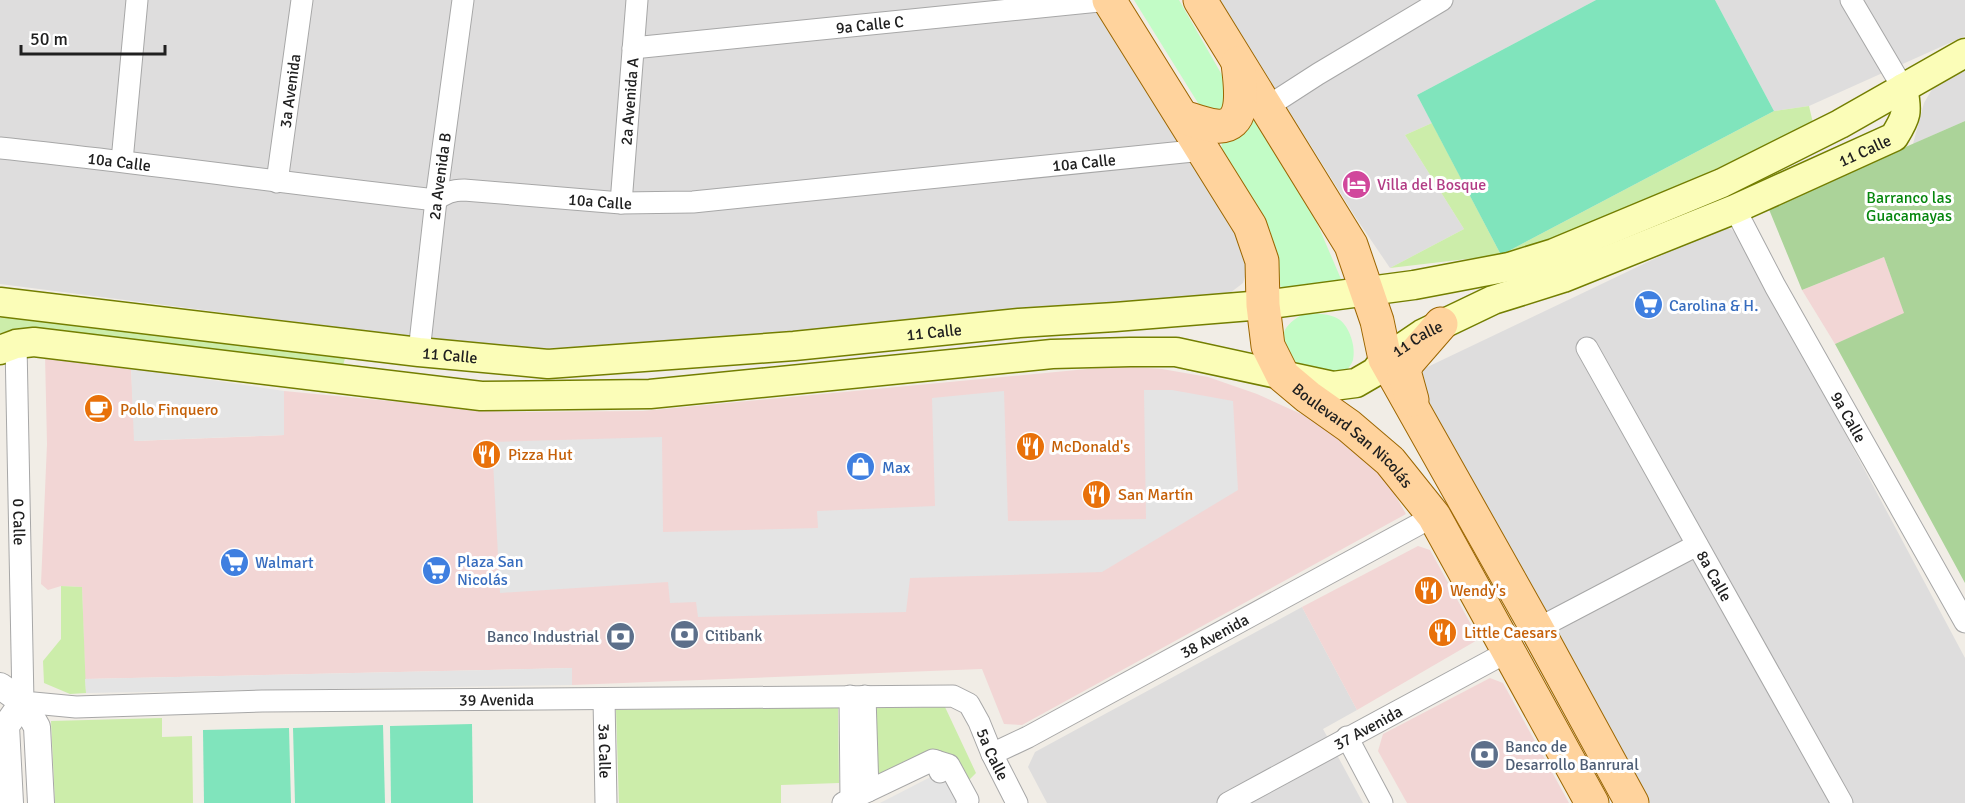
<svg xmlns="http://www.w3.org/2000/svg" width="1965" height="803" viewBox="0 0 1965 803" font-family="Signika,sans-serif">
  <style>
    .residential { fill: #dedddd }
    .commercial { fill: #f2d6d5 }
    .grass { fill: #ccedaa }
    .forest { fill: #abd399 }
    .park { fill: #c2fcc6 }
    .pitch { fill: #80e4bc }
    .parking { fill: #e4e4e4 }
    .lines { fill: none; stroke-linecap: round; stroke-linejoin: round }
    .minor-casing { stroke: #a7a7a7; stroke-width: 23 }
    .tertiary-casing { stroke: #a7a7a7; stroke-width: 28 }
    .secondary-casing { stroke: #737e00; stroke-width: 31 }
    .primary-casing { stroke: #9c6600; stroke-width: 35 }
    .minor { stroke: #fff; stroke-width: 21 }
    .tertiary { stroke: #fff; stroke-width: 26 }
    .secondary { stroke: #fbfdb8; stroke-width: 28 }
    .primary { stroke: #ffd39d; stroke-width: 33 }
    .labels { text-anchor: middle; stroke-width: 6; stroke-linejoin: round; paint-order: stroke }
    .street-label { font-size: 16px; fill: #202020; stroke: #fff }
    .hotel-label { font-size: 16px; fill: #b23c85; stroke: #fff; text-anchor: start }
    .park-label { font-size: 16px; fill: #06870e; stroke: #fff }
    .shop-label { font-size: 16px; fill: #366cbe; stroke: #fff; text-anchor: start }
    .food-label { font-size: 16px; fill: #c56008; stroke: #fff; text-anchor: start }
    .service-label { font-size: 16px; fill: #4e5e75; stroke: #fff; text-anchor: start }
  </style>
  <rect width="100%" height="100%" fill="#f1ede6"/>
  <!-- residential -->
  <g class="residential">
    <polygon points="0,0 1092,0 1241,239 1249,263 1243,283 1230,293 640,347 530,348 367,331 0,284"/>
    <polygon points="1220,0 1596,0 1417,95 1432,123 1405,135 1464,229 1390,268 1356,218"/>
    <polygon points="1715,0 1965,0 1965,36 1809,106 1774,111"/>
    <polygon points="1965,69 1965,121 1913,144 1924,103 1938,79"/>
    <polygon points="1717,229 1731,229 1745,242 1791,332 1965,658 1965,803 1650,803 1420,385 1419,371"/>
    <polygon points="1302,607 1357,710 1323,729 1363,803 1047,803 1028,767 1035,752"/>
  </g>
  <!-- commercial -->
  <g class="commercial">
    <polygon points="1884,257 1905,314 1835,344 1802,290"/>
    <polygon points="45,355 131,368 135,441 284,435 284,391 505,412 643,411 1119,366 1162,369 1208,377 1257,394 1310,418 1344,441 1387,481 1406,514 1022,725 1004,724 982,669 572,685 571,668 85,679 82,587 61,586 48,590 41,584 47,444"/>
    <polygon points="1418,546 1430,550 1479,639 1357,710 1302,607"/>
    <polygon points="1490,678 1503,683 1569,803 1407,803 1378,751 1383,734"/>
  </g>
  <!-- grass -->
  <g class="grass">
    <polygon points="1809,106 1813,123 1610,219 1501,255 1390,268 1464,229 1405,135 1432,123 1501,255 1774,111"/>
    <polygon points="2,317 38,317 346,355 341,372 35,331 0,333 0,318"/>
    <polygon points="61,586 82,587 86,693 70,694 44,683 43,661 61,639"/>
    <polygon points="838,705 839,783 781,785 781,803 619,803 616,710"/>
    <polygon points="945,707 976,773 967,782 956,764 882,775 872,771 871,708"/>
    <polygon points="162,718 162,737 192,736 193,803 55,803 51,721"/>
  </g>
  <!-- forest -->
  <polygon class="forest" points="1965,121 1965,583 1835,344 1904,313 1884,257 1802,290 1768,207"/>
  <!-- park -->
  <g class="park">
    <polygon points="1134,0 1179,0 1226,82 1224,112 1203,111"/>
    <polygon points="1254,109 1302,188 1341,279 1338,286 1282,291 1278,278 1221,151 1222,142"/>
    <path d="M 1303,314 C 1314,313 1330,313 1340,320 C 1350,328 1356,347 1353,360 C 1352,364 1348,368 1346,372 L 1330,376 L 1290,364 C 1281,339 1277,329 1303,314 Z"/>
  </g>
  <!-- pitch -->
  <g class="pitch">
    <polygon points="1596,0 1715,0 1774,111 1501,255 1417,95"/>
    <polygon points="472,724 473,803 391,803 390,726"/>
    <polygon points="383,725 385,803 295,803 293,728"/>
    <polygon points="289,728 291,803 204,803 203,730"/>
  </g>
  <!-- parking -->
  <g class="parking">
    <polygon points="131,368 284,391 284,435 134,441"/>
    <polygon points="1144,390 1172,390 1233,401 1238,490 1102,572 910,578 906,612 698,617 696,602 670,603 668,582 500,593 492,442 662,437 663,532 818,528 817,511 935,506 932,398 1004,391 1008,521 1146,519"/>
    <polygon points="572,668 572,685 86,693 85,679"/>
    <polygon points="956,764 977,803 880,803"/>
  </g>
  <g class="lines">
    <defs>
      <g id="minor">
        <polyline points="1851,0 1903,88"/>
        <path id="s1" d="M 633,48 L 1109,0"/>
        <polyline points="1267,107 1318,74 1442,0"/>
        <path id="s2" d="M 0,148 C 146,163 290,184 436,200 C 445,193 452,190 464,190 L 621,203 L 693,202 L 1203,150"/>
        <polyline points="122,161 137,0"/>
        <path id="s3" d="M 277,182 L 302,0"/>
        <path id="s4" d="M 621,203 L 637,0"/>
        <path id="s5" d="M 1735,209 L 1775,286 L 1965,622"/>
        <path id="s6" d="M 16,344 L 23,702 L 76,707 L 262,701 L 953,696 L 969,704 L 979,722 L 992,754 L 1017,803"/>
        <path id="s7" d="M 1587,348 L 1842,803"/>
        <path id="s8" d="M 419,352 L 436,200 L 463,0"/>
        <polyline points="1537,629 1697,545"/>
        <polyline points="850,696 851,799"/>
        <polyline points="865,696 868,791"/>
        <path id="s9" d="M 604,699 L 606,803"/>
        <polyline points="1347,737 1382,803"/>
        <path id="s10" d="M 992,754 L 1028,737 L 1434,516"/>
        <polyline points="936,761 949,765 968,800 967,803"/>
        <polyline points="843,803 933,760 936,761 940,772"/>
        <path id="s11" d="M 1228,803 L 1509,651"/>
      </g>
      <g id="tertiary">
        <polyline points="0,686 23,702 37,727 41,803"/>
        <polyline points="10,803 6,726 23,702"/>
      </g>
      <g id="secondary">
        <path id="s12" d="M 0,302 L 419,352 L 548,364 L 794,346 L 1019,323 L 1115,317 L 1263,305 L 1414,285 L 1509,267 L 1554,253 L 1722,183 L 1840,124 L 1965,53"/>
        <path id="s13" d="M 0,350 L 16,344 L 34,342 L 481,396 L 650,394 L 1052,354 L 1130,352 L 1176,352 L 1333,386 L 1356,383 L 1375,372 L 1385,359 L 1422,334 L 1493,300 L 1563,278 L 1735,209 L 1894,137 C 1907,116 1908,112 1903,88"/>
      </g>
      <g id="primary">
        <path id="s14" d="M 1109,0 L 1250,226 L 1262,261 L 1263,305 L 1268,346 L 1283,376 L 1308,397 L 1349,426 L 1390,461 L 1434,516 L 1592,803"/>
        <polyline points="1200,0 1351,245 1377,321 1385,359 1537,629 1632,803"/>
        <path d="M 1183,117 C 1193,120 1205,125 1216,126 C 1249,129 1240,83 1238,63"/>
        <polyline points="1412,400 1404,371 1408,362 1441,324"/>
      </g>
    </defs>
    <!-- minor casing -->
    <use href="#minor" class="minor-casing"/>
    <!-- tertiary casing -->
    <use href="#tertiary" class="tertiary-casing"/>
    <!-- secondary casing -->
    <use href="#secondary" class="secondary-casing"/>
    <!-- primary casing -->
    <use href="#primary" class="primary-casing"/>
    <!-- minor -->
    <use href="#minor" class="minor"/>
    <!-- tertiary -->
    <use href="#tertiary" class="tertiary"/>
    <!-- secondary -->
    <use href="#secondary" class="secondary"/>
    <!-- primary -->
    <use href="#primary" class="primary"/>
  </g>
  <!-- icons -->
  <defs>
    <symbol id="hotel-disc" viewBox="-11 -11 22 22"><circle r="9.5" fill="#d1479c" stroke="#fff"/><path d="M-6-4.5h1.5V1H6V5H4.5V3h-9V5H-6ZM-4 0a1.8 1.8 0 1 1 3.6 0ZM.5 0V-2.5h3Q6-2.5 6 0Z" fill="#fff"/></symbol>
    <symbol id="supermarket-disc" viewBox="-11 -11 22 22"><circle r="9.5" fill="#3f7fe0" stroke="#fff"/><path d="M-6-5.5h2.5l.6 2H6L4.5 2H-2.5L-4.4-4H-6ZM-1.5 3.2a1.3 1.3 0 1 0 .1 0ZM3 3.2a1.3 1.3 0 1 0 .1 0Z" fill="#fff"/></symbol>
    <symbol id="cafe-disc" viewBox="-11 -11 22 22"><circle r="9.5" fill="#e8710a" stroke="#fff"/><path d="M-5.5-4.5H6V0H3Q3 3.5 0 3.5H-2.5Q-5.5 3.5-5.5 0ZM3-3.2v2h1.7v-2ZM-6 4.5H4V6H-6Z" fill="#fff"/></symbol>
    <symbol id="restaurant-disc" viewBox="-11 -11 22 22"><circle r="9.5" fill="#e8710a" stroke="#fff"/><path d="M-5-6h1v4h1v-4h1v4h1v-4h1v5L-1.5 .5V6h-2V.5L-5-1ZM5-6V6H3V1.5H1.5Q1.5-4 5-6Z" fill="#fff"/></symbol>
    <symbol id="shop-disc" viewBox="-11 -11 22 22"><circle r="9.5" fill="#3f7fe0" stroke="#fff"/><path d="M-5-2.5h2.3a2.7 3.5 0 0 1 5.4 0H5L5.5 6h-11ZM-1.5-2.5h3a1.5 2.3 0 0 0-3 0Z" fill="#fff"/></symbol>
    <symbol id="bank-disc" viewBox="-11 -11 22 22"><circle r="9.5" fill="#5c6f8a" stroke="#fff"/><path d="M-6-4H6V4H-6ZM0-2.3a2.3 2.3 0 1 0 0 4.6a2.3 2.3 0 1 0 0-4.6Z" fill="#fff"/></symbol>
  </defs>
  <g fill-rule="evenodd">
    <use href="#hotel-disc" x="1340" y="168" width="33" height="33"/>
    <use href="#supermarket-disc" x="1632" y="288" width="33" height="33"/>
    <use href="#cafe-disc" x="82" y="392" width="33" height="33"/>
    <use href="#restaurant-disc" x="1014" y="430" width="33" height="33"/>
    <use href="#restaurant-disc" x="470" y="438" width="33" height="33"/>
    <use href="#shop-disc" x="844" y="450" width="33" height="33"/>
    <use href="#restaurant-disc" x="1080" y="478" width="33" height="33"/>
    <use href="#supermarket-disc" x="218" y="546" width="33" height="33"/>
    <use href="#supermarket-disc" x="420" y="554" width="33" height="33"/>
    <use href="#restaurant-disc" x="1412" y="574" width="33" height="33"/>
    <use href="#restaurant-disc" x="1426" y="616" width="33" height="33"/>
    <use href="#bank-disc" x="668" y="618" width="33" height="33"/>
    <use href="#bank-disc" x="604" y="620" width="33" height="33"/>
    <use href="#bank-disc" x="1468" y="738" width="33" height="33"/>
  </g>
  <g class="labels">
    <!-- street labels -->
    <g class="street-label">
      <text dy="6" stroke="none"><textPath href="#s1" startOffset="238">9a Calle C</textPath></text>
      <text dy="6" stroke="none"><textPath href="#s3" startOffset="92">3a Avenida</textPath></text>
      <text dy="6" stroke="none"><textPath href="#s4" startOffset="102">2a Avenida A</textPath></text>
      <text dy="6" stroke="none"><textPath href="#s13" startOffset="1929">11 Calle</textPath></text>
      <text dy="6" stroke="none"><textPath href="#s2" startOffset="120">10a Calle</textPath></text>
      <text dy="6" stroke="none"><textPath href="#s2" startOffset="1092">10a Calle</textPath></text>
      <text dy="6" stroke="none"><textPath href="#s8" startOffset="177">2a Avenida B</textPath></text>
      <text dy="6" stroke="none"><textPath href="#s2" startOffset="606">10a Calle</textPath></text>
      <text dy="6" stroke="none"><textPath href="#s12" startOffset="939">11 Calle</textPath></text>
      <text dy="6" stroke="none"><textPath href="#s13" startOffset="1443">11 Calle</textPath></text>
      <text dy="6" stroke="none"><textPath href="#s12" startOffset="453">11 Calle</textPath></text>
      <text dy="6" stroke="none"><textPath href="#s5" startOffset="237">9a Calle</textPath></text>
      <text dy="6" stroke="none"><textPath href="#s14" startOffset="514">Boulevard San Nicolás</textPath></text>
      <text dy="6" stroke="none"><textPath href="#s6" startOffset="178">0 Calle</textPath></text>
      <text dy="6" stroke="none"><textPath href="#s7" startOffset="261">8a Calle</textPath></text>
      <text dy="6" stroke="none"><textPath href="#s10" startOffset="252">38 Avenida</textPath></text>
      <text dy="6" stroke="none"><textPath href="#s6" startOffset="832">39 Avenida</textPath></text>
      <text dy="6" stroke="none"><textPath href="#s11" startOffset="159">37 Avenida</textPath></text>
      <text dy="6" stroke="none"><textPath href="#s9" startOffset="52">3a Calle</textPath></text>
      <text dy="6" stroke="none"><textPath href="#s6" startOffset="1362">5a Calle</textPath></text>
    </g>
    <!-- hotel labels -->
    <g class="hotel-label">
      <text x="1377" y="190">Villa del Bosque</text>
    </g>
    <!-- park labels -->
    <g class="park-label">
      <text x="1909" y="203">Barranco las<tspan x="1909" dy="18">Guacamayas</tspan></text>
    </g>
    <!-- shop labels -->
    <g class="shop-label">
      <text x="1669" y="311">Carolina &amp; H.</text>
      <text x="882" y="473">Max</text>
      <text x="457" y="567">Plaza San<tspan x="457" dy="18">Nicolás</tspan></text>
      <text x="255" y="568">Walmart</text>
    </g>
    <!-- food labels -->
    <g class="food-label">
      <text x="120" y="415">Pollo Finquero</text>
      <text x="1051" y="452">McDonald's</text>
      <text x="508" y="460">Pizza Hut</text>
      <text x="1118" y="500">San Martín</text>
      <text x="1450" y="596">Wendy's</text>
      <text x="1464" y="638">Little Caesars</text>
    </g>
    <!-- service labels -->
    <g class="service-label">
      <text x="705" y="641">Citibank</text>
      <text x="599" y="642" text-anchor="end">Banco Industrial</text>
      <text x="1505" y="752">Banco de<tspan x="1505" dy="18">Desarrollo Banrural</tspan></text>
    </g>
  </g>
  <!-- scale -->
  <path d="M21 45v9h144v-9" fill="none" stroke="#202020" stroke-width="3"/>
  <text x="30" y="45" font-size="18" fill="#202020" stroke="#ffffff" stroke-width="4.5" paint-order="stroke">50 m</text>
</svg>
